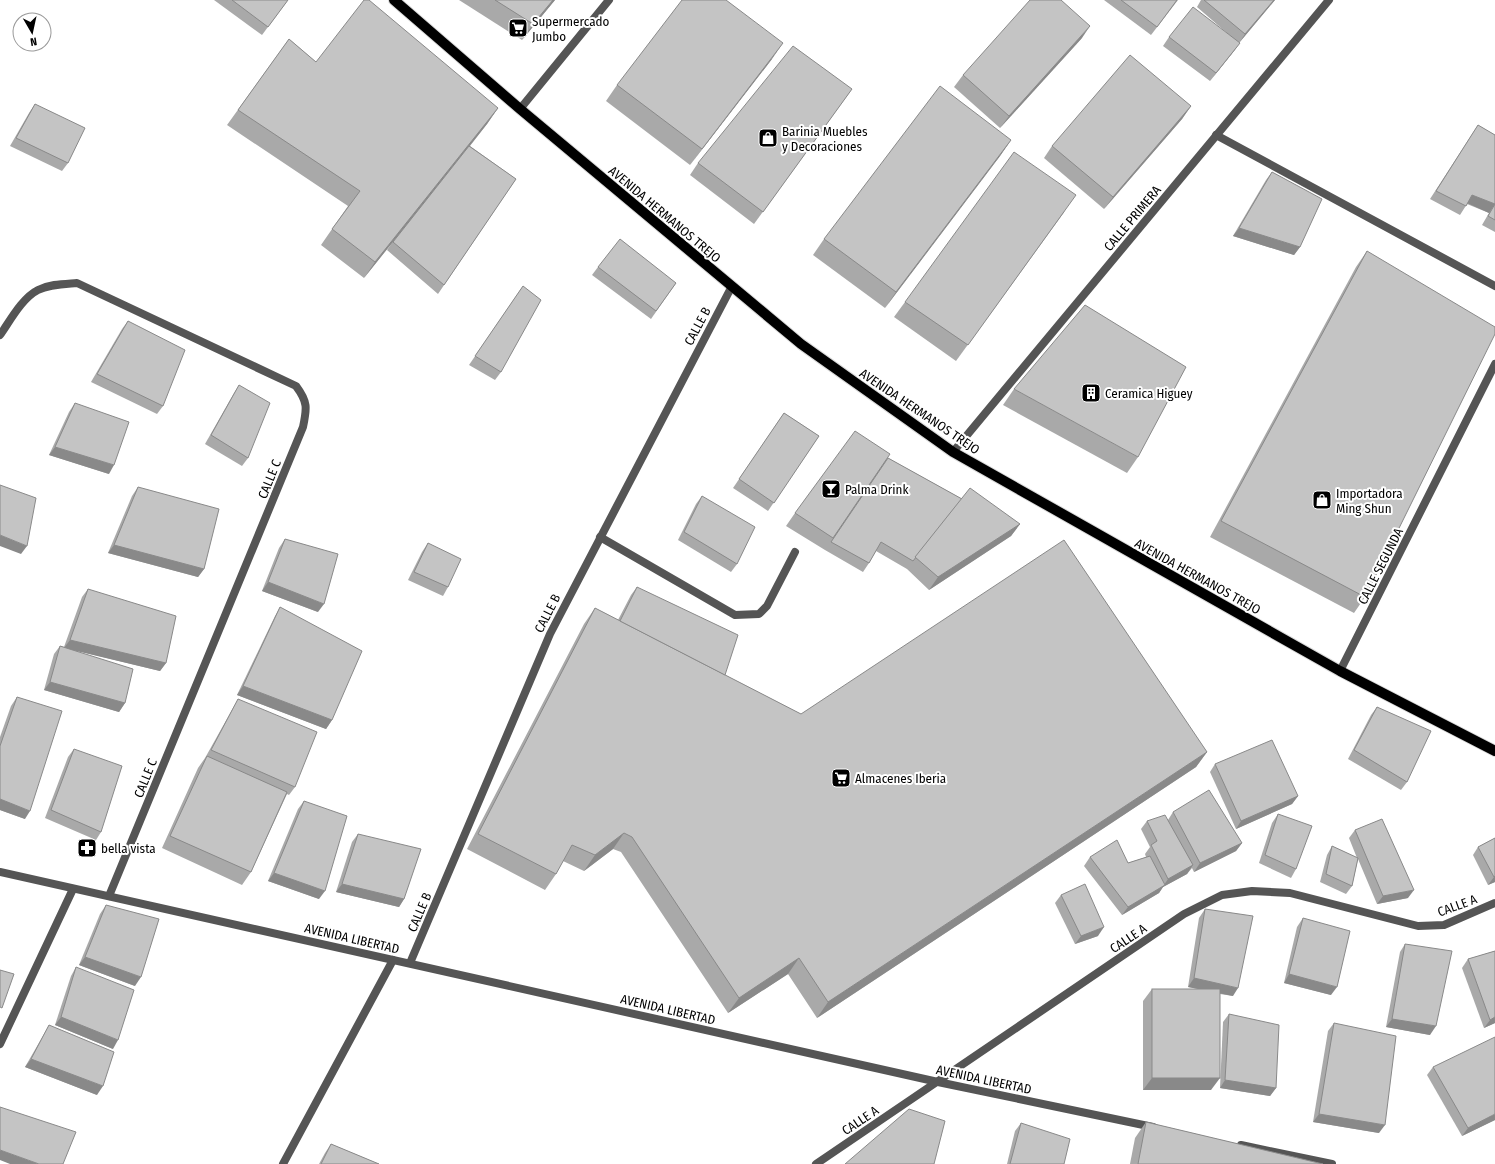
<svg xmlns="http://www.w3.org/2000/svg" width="1495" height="1164" viewBox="0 0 1495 1164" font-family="'Fira Sans Condensed',sans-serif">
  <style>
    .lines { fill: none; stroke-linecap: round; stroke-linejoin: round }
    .primary-casing { stroke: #dbdbdb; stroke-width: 12 }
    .minor { stroke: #555; stroke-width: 8 }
    .tertiary { stroke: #555; stroke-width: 8 }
    .primary { stroke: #000; stroke-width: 10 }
    .wall { fill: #a9a9a9 }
    .shaded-wall { fill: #898989 }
    .building { fill: #c4c4c4; stroke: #898989 }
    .labels { text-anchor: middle; stroke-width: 4; stroke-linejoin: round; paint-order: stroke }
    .poi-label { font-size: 13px; fill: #000; stroke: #fff; text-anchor: start }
    .street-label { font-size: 13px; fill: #000; stroke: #fff }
  </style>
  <rect width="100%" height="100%" fill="#fff"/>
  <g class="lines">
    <defs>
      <polyline id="primary" points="394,0 520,109 801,344 953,452 1340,671 1495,751"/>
    </defs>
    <!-- primary casing -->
    <use href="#primary" class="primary-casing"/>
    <!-- minor -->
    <g class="minor">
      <polyline points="1216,135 1495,286"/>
      <path d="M 0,335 C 10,321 22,298 38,290 C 50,284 64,284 77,283 L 296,386 C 308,402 307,408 303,427 L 109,896"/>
      <polyline points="953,452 1329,0"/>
      <polyline points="600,537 735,615 759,614 767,606 795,552"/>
      <polyline points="1340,671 1495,364"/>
      <polyline points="410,963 550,634 732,286"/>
      <polyline points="0,1044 73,889"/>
      <polyline points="283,1164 393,960"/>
      <polyline points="816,1164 1184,914 1222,895 1252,891 1290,893 1418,926 1444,925 1495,903"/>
    </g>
    <!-- tertiary -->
    <g class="tertiary">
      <polyline points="520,109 609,0"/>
      <polyline points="0,872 938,1082 1153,1127"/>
      <polyline points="1241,1145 1332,1164"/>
    </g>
    <!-- primary -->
    <use href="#primary" class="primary"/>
  </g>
  <!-- wall -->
  <g class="wall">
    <polygon points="214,0 288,0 262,35"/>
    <polygon points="459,0 555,0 522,40"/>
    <polygon points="1104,0 1178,0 1151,35"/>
    <polygon points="1201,0 1275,0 1239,43 1234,51 1210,81 1163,46 1169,37 1235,40 1197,7"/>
    <polygon points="1082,38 1000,128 954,87 963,75"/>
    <polygon points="289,39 316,62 498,108 487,124 470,146 516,179 438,294 387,250 392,243 364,278 321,245 348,206 227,125"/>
    <polygon points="772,59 690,165 606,101 617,85"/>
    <polygon points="852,89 754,224 690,175 698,163"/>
    <polygon points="35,104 68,163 62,171 10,146 29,113"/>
    <polygon points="1191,106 1182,119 1104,209 1044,158 1052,146"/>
    <polygon points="1478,125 1495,135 1495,232 1482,225 1489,213 1467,204 1460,215 1430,199"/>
    <polygon points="1011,140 1000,156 885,308 813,255 824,239"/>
    <polygon points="1272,172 1300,247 1294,255 1233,236 1266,180"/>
    <polygon points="1065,211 956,361 894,317 905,302"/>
    <polygon points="1367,251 1365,597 1354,613 1210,537 1356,267"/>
    <polygon points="598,267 676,283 651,319 592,275"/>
    <polygon points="523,286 501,372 495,380 469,365"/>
    <polygon points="128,321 163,406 157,414 91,382 122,329"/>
    <polygon points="239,385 248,458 242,466 205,444 234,393"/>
    <polygon points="1014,389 1138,457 1127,473 1003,405"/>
    <polygon points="75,403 109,474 49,455 69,412"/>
    <polygon points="784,413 819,436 768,511 733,488"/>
    <polygon points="888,458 962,499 1020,524 1011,536 929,590 907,569 876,551 869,563 863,572 825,550 786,526 795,513"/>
    <polygon points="138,487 204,569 198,577 108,553 132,496"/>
    <polygon points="702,496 737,564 731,572 678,540 696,504"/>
    <polygon points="285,539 318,612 262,591 279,548"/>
    <polygon points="428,543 448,587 443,596 408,580 422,552"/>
    <polygon points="637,587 725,675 801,714 1207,752 1196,767 817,1018 788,974 728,1013 621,852 613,849 584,871 563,861 556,874 545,890 467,849 584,624 595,608 618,620 631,595"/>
    <polygon points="88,589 166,663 160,671 78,651 125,703 119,712 44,690 54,654 60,646 64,647 82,597"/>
    <polygon points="280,607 332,720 326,729 237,695 275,616"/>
    <polygon points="17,697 25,819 0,810 0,737 11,706"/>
    <polygon points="238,699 295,787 289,795 287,794 251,872 242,885 162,848 198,768 205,758 233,708"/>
    <polygon points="1377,707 1407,782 1401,790 1348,759 1371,715"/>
    <polygon points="74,749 101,832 96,840 45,818 68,757"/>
    <polygon points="1215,764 1298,796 1292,804 1236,829 1210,772"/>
    <polygon points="304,801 319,899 268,881 298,809"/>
    <polygon points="1173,812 1242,843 1236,851 1194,872 1192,868 1187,874 1163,887 1159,893 1122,915 1084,866 1090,857 1128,863 1146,857 1145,854 1150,847 1141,829 1147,821 1168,820"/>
    <polygon points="1278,814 1296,869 1291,878 1259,863 1272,823"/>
    <polygon points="1355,830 1408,898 1377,904 1358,859 1352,886 1346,894 1320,882 1327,855 1332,846 1357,858 1349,838"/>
    <polygon points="358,834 404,899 399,907 336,892 352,842"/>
    <polygon points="1495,838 1495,882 1488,885 1473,855 1478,847"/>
    <polygon points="1061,895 1098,936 1075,944 1055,903"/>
    <polygon points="106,905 135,986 79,965 100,914"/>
    <polygon points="1205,909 1233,996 1220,994 1211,1090 1143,1090 1143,1001 1152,989 1199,989 1188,987 1199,918"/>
    <polygon points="1303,918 1331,995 1284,983 1297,927"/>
    <polygon points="1405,944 1430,1035 1386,1027 1400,952"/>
    <polygon points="1495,951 1495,1023 1484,1028 1462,968 1468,959"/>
    <polygon points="76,967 113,1049 55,1025 71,976"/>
    <polygon points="1229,1014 1276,1088 1270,1096 1220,1088 1223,1022"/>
    <polygon points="1334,1023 1379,1133 1313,1122 1328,1031"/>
    <polygon points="49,1025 97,1095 25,1067 44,1034"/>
    <polygon points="1433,1067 1495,1120 1462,1136 1427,1075"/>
    <polygon points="1146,1122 1323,1164 1130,1164 1135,1138"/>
    <polygon points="1021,1123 1064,1164 1007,1164 1015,1131"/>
    <polygon points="331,1144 379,1164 319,1164 325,1153"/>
  </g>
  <!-- shaded-wall -->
  <g class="shaded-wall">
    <polygon points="553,0 555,0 522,40 533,24"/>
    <polygon points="1274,0 1275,0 1239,43 1245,34"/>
    <polygon points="1090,26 1082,38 1000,128 1009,116"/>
    <polygon points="783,43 772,59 690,165 702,149"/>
    <polygon points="1240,43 1234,51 1210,81 1216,73"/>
    <polygon points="1191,106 1182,119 1104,209 1113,197"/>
    <polygon points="498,108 487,124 364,278 375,262"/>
    <polygon points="1011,140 1000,156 885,308 896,292"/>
    <polygon points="1472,195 1495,204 1489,213 1467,203"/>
    <polygon points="1239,228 1300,247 1294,255 1233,236"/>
    <polygon points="55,447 114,465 109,474 49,455"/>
    <polygon points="1020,524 1011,536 929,590 938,577"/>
    <polygon points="0,535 27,546 21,554 0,546"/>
    <polygon points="114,545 204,569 198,577 108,553"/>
    <polygon points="268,582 324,604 318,612 262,591"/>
    <polygon points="70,640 166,663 160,671 64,648"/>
    <polygon points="50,682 125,703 119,712 44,690"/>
    <polygon points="243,686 332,720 326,729 237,695"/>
    <polygon points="1207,752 1196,767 817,1018 828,1002"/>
    <polygon points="1298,796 1292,804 1236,829 1241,821"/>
    <polygon points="0,799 30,811 25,819 0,810"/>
    <polygon points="624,833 613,849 584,871 595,855"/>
    <polygon points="1242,843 1236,851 1194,872 1200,863"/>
    <polygon points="1193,865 1187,874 1163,887 1159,893 1122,915 1128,907 1164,885 1168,879"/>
    <polygon points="274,873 325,891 319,899 268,881"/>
    <polygon points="1495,876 1495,882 1488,885 1494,877"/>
    <polygon points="342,884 404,899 399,907 336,892"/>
    <polygon points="1414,890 1408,898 1377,904 1383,896"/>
    <polygon points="1104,927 1098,936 1075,944 1081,936"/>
    <polygon points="85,957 141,977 135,986 79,965"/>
    <polygon points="799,958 788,974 728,1013 739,998"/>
    <polygon points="1289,974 1337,987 1331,995 1284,983"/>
    <polygon points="1194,978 1238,988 1233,996 1188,987"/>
    <polygon points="61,1017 118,1040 113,1049 55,1025"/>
    <polygon points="1495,1017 1495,1023 1484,1028 1490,1020"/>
    <polygon points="1392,1019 1436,1026 1430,1035 1386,1027"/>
    <polygon points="31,1059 103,1086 97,1095 25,1067"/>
    <polygon points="1152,1078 1220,1078 1211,1090 1143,1090"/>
    <polygon points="1225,1080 1276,1088 1270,1096 1220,1088"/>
    <polygon points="1319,1114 1385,1125 1379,1133 1313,1122"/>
    <polygon points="1495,1114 1495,1120 1462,1136 1468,1128"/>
    <polygon points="0,1150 39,1164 10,1164 0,1160"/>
  </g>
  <!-- building -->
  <g class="building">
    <polygon points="232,0 288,0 268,27"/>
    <polygon points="364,0 369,0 498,108 375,262 332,229 360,191 238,110 289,39 316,62"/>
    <polygon points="495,0 553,0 533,24"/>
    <polygon points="682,0 726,0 783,43 702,149 617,85"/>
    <polygon points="1030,0 1061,0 1090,26 1009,116 963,75"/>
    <polygon points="1121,0 1177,0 1157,27"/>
    <polygon points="1204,0 1274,0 1245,34"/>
    <polygon points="1193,7 1240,43 1216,73 1169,37"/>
    <polygon points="793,46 852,89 763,212 698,163"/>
    <polygon points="1130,55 1191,106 1113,197 1052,146"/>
    <polygon points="940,86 1011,140 896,292 824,239"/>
    <polygon points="35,104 85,128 68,163 16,138"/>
    <polygon points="1478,125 1495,135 1495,220 1488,216 1495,204 1472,195 1466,206 1436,191"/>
    <polygon points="469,146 516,179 444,285 393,242"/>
    <polygon points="1014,152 1076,195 968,345 905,302"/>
    <polygon points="1272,172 1322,199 1300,247 1239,228"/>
    <polygon points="620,239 676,283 656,311 598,267"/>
    <polygon points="1367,251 1495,327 1495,334 1365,597 1221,521"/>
    <polygon points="523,286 541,300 501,372 475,356"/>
    <polygon points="1085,305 1186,367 1138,457 1014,389"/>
    <polygon points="128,321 185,350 163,406 97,374"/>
    <polygon points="239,385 270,403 248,458 211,435"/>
    <polygon points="75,403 129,422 114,465 55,447"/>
    <polygon points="784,413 819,436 774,503 739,479"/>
    <polygon points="855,431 890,454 833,538 795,513"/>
    <polygon points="888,458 962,499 913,561 881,542 869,563 831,542"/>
    <polygon points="0,485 36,498 27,546 0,535"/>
    <polygon points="138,487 219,509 204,569 114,545"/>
    <polygon points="970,488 1020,524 938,577 915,557"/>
    <polygon points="702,496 755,527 737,564 684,532"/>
    <polygon points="285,539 338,554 324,604 268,582"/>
    <polygon points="1064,540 1207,752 828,1002 799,958 739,998 632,837 624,833 595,855 572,845 556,874 478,834 595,608 801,714"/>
    <polygon points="428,543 461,559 448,587 414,572"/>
    <polygon points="637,587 738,635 725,675 620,621"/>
    <polygon points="88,589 176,616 166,663 70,640"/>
    <polygon points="280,607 362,651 332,720 243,686"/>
    <polygon points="60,646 133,669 125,703 50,682"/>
    <polygon points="17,697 62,711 30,811 0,799 0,746"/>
    <polygon points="238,699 317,732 295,787 211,750"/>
    <polygon points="1377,707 1431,731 1407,782 1354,750"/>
    <polygon points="1272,740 1298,796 1241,821 1215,764"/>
    <polygon points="74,749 122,766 101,832 51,810"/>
    <polygon points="207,756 287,792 251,872 170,836"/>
    <polygon points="1209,790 1242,843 1200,863 1173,812"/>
    <polygon points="304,801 347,816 325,891 274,873"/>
    <polygon points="1278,814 1312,826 1296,869 1265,855"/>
    <polygon points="1165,815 1193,865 1168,879 1151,845 1157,841 1147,821"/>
    <polygon points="1382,819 1414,890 1383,896 1355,830"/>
    <polygon points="358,834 421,849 404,899 342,884"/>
    <polygon points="1495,838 1495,876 1494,877 1478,847"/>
    <polygon points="1117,840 1128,863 1150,856 1165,885 1128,907 1090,857"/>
    <polygon points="1332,846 1358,858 1352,886 1326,874"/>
    <polygon points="1085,884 1104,927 1081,936 1061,895"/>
    <polygon points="106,905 159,919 141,977 85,957"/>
    <polygon points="1205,909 1253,916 1238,988 1194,978"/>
    <polygon points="1303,918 1350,931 1337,987 1289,974"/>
    <polygon points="1405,944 1452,951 1436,1026 1392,1019"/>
    <polygon points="1495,951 1495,1017 1490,1020 1468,959"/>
    <polygon points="76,967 134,990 118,1040 61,1017"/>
    <polygon points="0,970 14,974 2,1008 0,1007"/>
    <rect x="1152" y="989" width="68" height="89"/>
    <polygon points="1229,1014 1279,1025 1276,1088 1225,1080"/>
    <polygon points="1334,1023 1396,1036 1385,1125 1319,1114"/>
    <polygon points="49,1025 114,1052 103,1086 31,1059"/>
    <polygon points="1495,1037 1495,1114 1468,1128 1433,1067"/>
    <polygon points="0,1107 76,1132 63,1164 39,1164 0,1150"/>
    <polygon points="909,1109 945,1121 934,1164 845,1164"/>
    <polygon points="1146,1122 1323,1164 1138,1164"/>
    <polygon points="1021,1123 1070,1139 1064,1164 1010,1164"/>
    <polygon points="331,1144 379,1164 321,1164"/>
  </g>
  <!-- icons -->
  <defs>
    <symbol id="supermarket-square" viewBox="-11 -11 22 22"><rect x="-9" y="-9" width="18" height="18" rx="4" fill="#000" stroke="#fff"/><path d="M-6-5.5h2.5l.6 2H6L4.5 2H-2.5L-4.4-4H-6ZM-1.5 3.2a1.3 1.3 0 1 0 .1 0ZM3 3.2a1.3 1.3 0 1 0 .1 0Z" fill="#fff"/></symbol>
    <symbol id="shop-square" viewBox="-11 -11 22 22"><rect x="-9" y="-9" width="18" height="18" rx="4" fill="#000" stroke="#fff"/><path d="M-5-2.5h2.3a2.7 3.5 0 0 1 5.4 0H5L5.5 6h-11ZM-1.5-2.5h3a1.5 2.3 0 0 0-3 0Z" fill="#fff"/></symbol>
    <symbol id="building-square" viewBox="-11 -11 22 22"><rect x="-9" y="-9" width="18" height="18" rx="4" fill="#000" stroke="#fff"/><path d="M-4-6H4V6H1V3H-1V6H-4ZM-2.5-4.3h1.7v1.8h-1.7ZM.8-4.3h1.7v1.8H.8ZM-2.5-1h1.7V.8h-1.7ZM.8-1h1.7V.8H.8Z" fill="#fff"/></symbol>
    <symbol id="bar-square" viewBox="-11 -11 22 22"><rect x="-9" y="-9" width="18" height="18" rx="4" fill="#000" stroke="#fff"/><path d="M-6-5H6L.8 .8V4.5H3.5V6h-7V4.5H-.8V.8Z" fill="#fff"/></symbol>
    <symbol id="pharmacy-square" viewBox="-11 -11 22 22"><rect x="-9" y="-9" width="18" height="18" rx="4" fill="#000" stroke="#fff"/><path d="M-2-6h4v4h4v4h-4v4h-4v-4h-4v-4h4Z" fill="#fff"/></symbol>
  </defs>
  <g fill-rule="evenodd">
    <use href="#supermarket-square" x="507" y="17" width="22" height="22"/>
    <use href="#shop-square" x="757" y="127" width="22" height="22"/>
    <use href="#building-square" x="1080" y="382" width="22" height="22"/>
    <use href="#bar-square" x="820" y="478" width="22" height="22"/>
    <use href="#shop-square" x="1311" y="489" width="22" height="22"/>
    <use href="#supermarket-square" x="830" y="767" width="22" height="22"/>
    <use href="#pharmacy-square" x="76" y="837" width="22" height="22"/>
  </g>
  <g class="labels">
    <!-- poi labels -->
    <g class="poi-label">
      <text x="532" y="26">Supermercado<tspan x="532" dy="15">Jumbo</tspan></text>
      <text x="782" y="136">Barinia Muebles<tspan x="782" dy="15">y Decoraciones</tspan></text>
      <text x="1105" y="398">Ceramica Higuey</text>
      <text x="845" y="494">Palma Drink</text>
      <text x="1336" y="498">Importadora<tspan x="1336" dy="15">Ming Shun</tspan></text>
      <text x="855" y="783">Almacenes Iberia</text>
      <text x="101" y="853">bella vista</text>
    </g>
    <!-- street labels -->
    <g class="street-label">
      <text transform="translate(665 214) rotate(40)" y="5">AVENIDA HERMANOS TREJO</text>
      <text transform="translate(1132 218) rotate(-50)" y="5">CALLE PRIMERA</text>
      <text transform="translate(697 326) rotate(-62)" y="5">CALLE B</text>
      <text transform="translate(920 411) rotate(34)" y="5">AVENIDA HERMANOS TREJO</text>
      <text transform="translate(269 479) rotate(-68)" y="5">CALLE C</text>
      <text transform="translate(1380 566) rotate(-63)" y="5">CALLE SEGUNDA</text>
      <text transform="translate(1198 576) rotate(29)" y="5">AVENIDA HERMANOS TREJO</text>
      <text transform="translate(547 613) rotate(-63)" y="5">CALLE B</text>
      <text transform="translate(145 778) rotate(-68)" y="5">CALLE C</text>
      <text transform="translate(1457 905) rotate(-20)" y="5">CALLE A</text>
      <text transform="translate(419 912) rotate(-67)" y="5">CALLE B</text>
      <text transform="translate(352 938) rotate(13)" y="5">AVENIDA LIBERTAD</text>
      <text transform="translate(1128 938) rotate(-34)" y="5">CALLE A</text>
      <text transform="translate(668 1009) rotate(13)" y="5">AVENIDA LIBERTAD</text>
      <text transform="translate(984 1079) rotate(12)" y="5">AVENIDA LIBERTAD</text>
      <text transform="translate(860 1120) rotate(-34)" y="5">CALLE A</text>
    </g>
  </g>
  <!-- north arrow -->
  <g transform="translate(32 32) rotate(171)"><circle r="19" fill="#ffffff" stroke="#999999"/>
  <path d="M0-3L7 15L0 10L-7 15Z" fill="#000000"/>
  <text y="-6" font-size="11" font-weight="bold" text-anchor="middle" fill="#000000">N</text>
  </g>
</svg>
